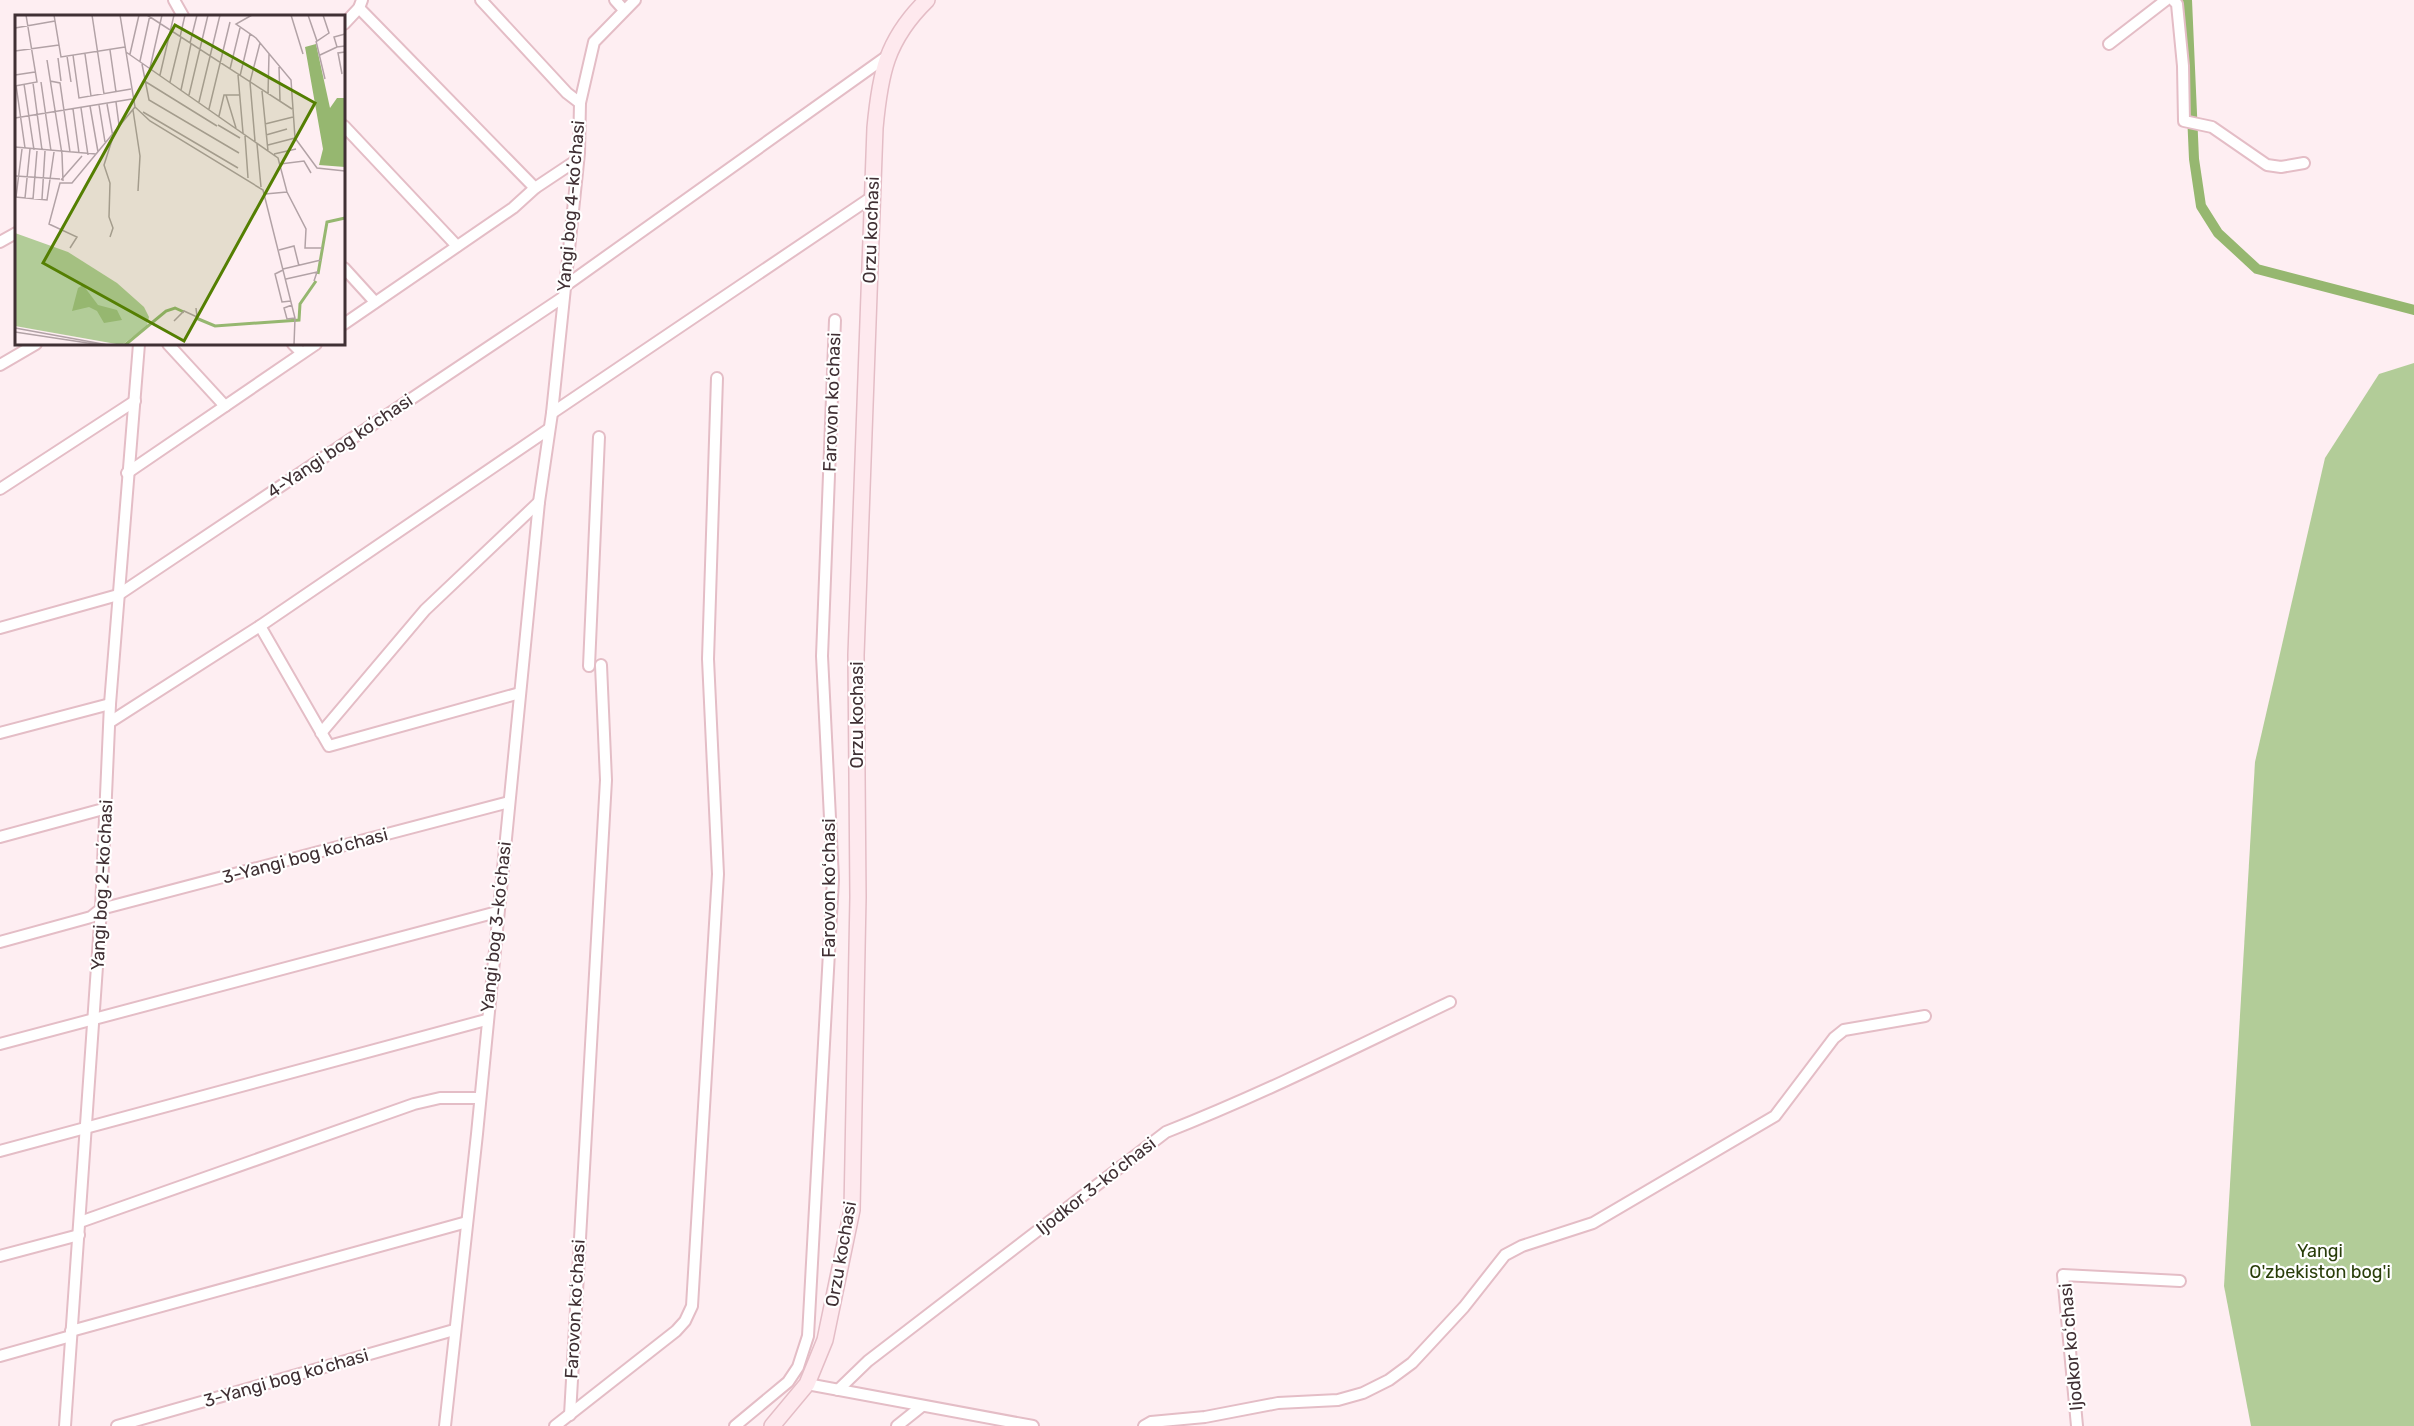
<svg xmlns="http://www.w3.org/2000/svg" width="2414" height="1426" viewBox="0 0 2414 1426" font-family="Rubik,sans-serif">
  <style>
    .green { fill: #b2cc98 }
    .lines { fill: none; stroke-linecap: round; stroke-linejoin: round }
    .canal { stroke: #96b770; stroke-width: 10 }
    .minor-casing { stroke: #e4bdc6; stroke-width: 14 }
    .secondary-casing { stroke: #e4bdc6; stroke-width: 18 }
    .minor { stroke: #fff; stroke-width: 10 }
    .secondary { stroke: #fee9ee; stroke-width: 15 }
    .labels { text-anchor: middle; stroke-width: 4.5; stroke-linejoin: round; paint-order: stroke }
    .street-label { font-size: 18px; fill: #403034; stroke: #fff }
    .park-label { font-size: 18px; fill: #293e0a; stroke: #fff }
    .inset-river { fill: none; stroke: #96b770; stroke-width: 3 }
    .inset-road { fill: none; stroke: #b2a2a6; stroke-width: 1.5 }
    .view { fill: #547f02; fill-opacity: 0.15; stroke: #547f02; stroke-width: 3 }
    .inset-edge { fill: none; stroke: #403034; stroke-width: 3 }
  </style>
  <rect width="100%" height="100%" fill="#feeef2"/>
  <!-- green -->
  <polygon class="green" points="2414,363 2414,1426 2251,1426 2224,1286 2255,762 2325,458 2379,374"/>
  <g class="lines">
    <!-- canal -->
    <polyline class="canal" points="2187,0 2194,159 2201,206 2218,233 2257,269 2414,310"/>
    <defs>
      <g id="minor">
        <polyline points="174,0 183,16"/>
        <polyline points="481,0 567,93 580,103"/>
        <polyline points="615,0 624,10"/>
        <polyline points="2173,0 2177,4 2183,66 2184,121 2212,127 2267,165 2281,167 2304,163"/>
        <polyline points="359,8 535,188"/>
        <polyline points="344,24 359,8 362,0"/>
        <polyline points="2109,44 2166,0"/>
        <polyline points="344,126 457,246"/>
        <polyline points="0,242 16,233"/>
        <polyline points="344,268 375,302"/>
        <polyline points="565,286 886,57"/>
        <polyline points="344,324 513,208 535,188 577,160"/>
        <polyline points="168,344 225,406"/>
        <polyline points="293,344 302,353"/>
        <polyline points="0,365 36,344"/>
        <polyline points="552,413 872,197"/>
        <polyline points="127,473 316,344"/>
        <polyline points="0,489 135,401"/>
        <polyline points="260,626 329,746 520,693"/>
        <polyline points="0,628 118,595 562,298"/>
        <polyline points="589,666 599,437"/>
        <polyline points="110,722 260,626 549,429"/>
        <polyline points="0,733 110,704"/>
        <polyline points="321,733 425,610 539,502"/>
        <polyline points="0,837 107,808"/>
        <polyline points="0,942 91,917 101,909 509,802"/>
        <polyline points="0,1044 497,912"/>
        <polyline points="0,1151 486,1020"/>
        <polyline points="80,1222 414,1104 440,1098 479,1098"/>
        <polyline points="0,1256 79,1235"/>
        <polyline points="71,1331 467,1222"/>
        <polyline points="0,1356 71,1336"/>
        <polyline points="807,1384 1033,1426"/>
        <path d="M 838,1390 L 868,1361 L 1166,1132 C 1263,1094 1356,1047 1450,1002"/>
        <polyline points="570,1415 606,780 601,665"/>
        <polyline points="65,1426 101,909 110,704 139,344"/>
        <polyline points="117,1426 454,1330"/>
        <polyline points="445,1426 477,1134 539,502 552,413 579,153 580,103 594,42 635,0"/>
        <polyline points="555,1426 676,1331 685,1321 692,1306 718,874 708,659 717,378"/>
        <polyline points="735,1426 788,1382 798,1367 808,1336 833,879 822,656 835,320"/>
        <polyline points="897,1426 922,1406"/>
        <polyline points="1144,1426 1151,1422 1205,1417 1278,1403 1338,1400 1363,1393 1389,1380 1412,1363 1464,1307 1505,1255 1522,1246 1593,1223 1775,1116 1834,1038 1844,1030 1925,1016"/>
        <polyline points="2077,1426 2063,1275 2180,1281"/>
      </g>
      <path id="secondary" d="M 772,1426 L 807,1384 L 825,1340 L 852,1210 L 858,897 L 856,655 L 875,128 C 880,74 886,40 927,0"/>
    </defs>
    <!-- minor casing -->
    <use href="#minor" class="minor-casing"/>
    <!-- secondary casing -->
    <use href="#secondary" class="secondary-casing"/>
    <!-- minor -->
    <use href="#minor" class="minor"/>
    <!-- secondary -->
    <use href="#secondary" class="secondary"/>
  </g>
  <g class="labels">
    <!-- street labels -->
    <g class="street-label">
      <text transform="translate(571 206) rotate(-85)" y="6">Yangi bog 4-koʼchasi</text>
      <text transform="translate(871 230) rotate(-88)" y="6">Orzu kochasi</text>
      <text transform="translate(832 402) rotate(-88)" y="6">Farovon koʻchasi</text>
      <text transform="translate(340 446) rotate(-34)" y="6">4-Yangi bog koʼchasi</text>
      <text transform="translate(857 715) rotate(-90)" y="6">Orzu kochasi</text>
      <text transform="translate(305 856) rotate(-15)" y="6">3-Yangi bog koʼchasi</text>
      <text transform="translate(102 885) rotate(-87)" y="6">Yangi bog 2-koʼchasi</text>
      <text transform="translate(829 888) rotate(-90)" y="6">Farovon koʻchasi</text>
      <text transform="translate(496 927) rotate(-84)" y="6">Yangi bog 3-koʼchasi</text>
      <text transform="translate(1096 1186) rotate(-38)" y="6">Ijodkor 3-koʼchasi</text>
      <text transform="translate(841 1254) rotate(-80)" y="6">Orzu kochasi</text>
      <text transform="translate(575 1309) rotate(-87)" y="6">Farovon koʻchasi</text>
      <text transform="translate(2071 1347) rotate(-95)" y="6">Ijodkor koʻchasi</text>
      <text transform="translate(286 1378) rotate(-16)" y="6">3-Yangi bog koʼchasi</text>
    </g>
    <!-- park labels -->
    <g class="park-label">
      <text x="2320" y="1257">Yangi<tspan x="2320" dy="21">O'zbekiston bog'i</tspan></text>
    </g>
  </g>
  <!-- overview -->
  <g transform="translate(15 15)">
    <rect width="330" height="330" fill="#feeef2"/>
    <path d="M 0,218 L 53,237 L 102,268 L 129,292 L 134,302 L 132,311 L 107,330 L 0,311 Z" fill="#b2cc98"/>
    <path d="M 301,29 L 315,93 L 322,83 L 330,83 L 330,152 L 304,150 L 308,134 L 290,32 ZM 68,270 L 83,290 L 102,295 L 107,305 L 89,308 L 82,296 L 74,292 L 57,296 L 63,273 Z" fill="#96b770"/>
    <path class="inset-river" d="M 303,259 L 312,207 L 330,203M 181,303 L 200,311 L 284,305 L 285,289 L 301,266M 110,330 L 151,296 L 160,293 L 169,297"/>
    <path class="inset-road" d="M 39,0 L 46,42 L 110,32M 77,0 L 89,79M 105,0 L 120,92 L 135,106 L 248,175 L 280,303 L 279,330M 132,0 L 277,94M 237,0 L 221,9 L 241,23 L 276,65 L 280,123M 276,0 L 288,39M 293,0 L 302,26 L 314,18 L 308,0M 0,13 L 40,6M 330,19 L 319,22 L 322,32 L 330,31M 165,22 L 170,0M 301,26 L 310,64M 175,28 L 182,0M 95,35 L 101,77M 0,36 L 44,30M 111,37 L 263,143 L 272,177 L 291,214 L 290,233 L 307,233M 70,39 L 76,81M 115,39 L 124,0M 58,40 L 64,83 L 116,74M 305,40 L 322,32M 52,41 L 56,67M 43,43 L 46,66M 32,45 L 47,139 L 48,166M 125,46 L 135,0M 127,49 L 134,85 L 224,138M 264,52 L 265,86M 135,53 L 147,0M 215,54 L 225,13M 327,59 L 323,38 L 330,37M 0,60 L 20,57M 145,60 L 159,0M 223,60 L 228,118M 225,61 L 235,19M 35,66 L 45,68 L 55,137M 26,67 L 36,136M 131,67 L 202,111M 155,67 L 166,22M 18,68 L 27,135M 9,69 L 19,135M 1,70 L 10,133M 0,71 L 22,67 L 11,0M 166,75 L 176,29M 247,76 L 253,136M 253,79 L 254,39M 174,80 L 193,0M 211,80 L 221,113M 101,87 L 104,110M 184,87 L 205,0M 92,89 L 98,122 L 89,150 L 95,168 L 94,202 L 98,213 L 95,222M 84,90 L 90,127M 75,91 L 83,137M 66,93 L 73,140M 58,94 L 64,138M 194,94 L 215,7M 118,95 L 125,141 L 123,176M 128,97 L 223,153M 204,101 L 209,80 L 225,80M 0,103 L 117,84M 250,109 L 278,102M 203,110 L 225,123M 251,120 L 272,114M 230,121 L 233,163M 280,123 L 302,153 L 330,156M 240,126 L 235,67 L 245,28M 242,129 L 246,172M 253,130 L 280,123M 0,132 L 81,139M 259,139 L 281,134M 265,149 L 289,146 L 296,158M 1,161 L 45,164M 46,165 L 67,141M 250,179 L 272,177M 0,182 L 32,185 L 39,137M 1,182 L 7,134M 10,183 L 15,134M 18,184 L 22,136M 27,184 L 30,136M 55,233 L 62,222 L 34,209 L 45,168 L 57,168 L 120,92M 264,235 L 279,231 L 284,251M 268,254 L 306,245M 268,255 L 260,259 L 267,287 L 276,286M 271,264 L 302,257 L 299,266M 277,290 L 269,293 L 272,304 L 280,303M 159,306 L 169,296 L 182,302 L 181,293M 0,313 L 93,330M 0,317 L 86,330"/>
    <path class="view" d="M 160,10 L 300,88 L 169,326 L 28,248 Z"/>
    <rect width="330" height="330" class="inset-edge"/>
  </g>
</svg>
